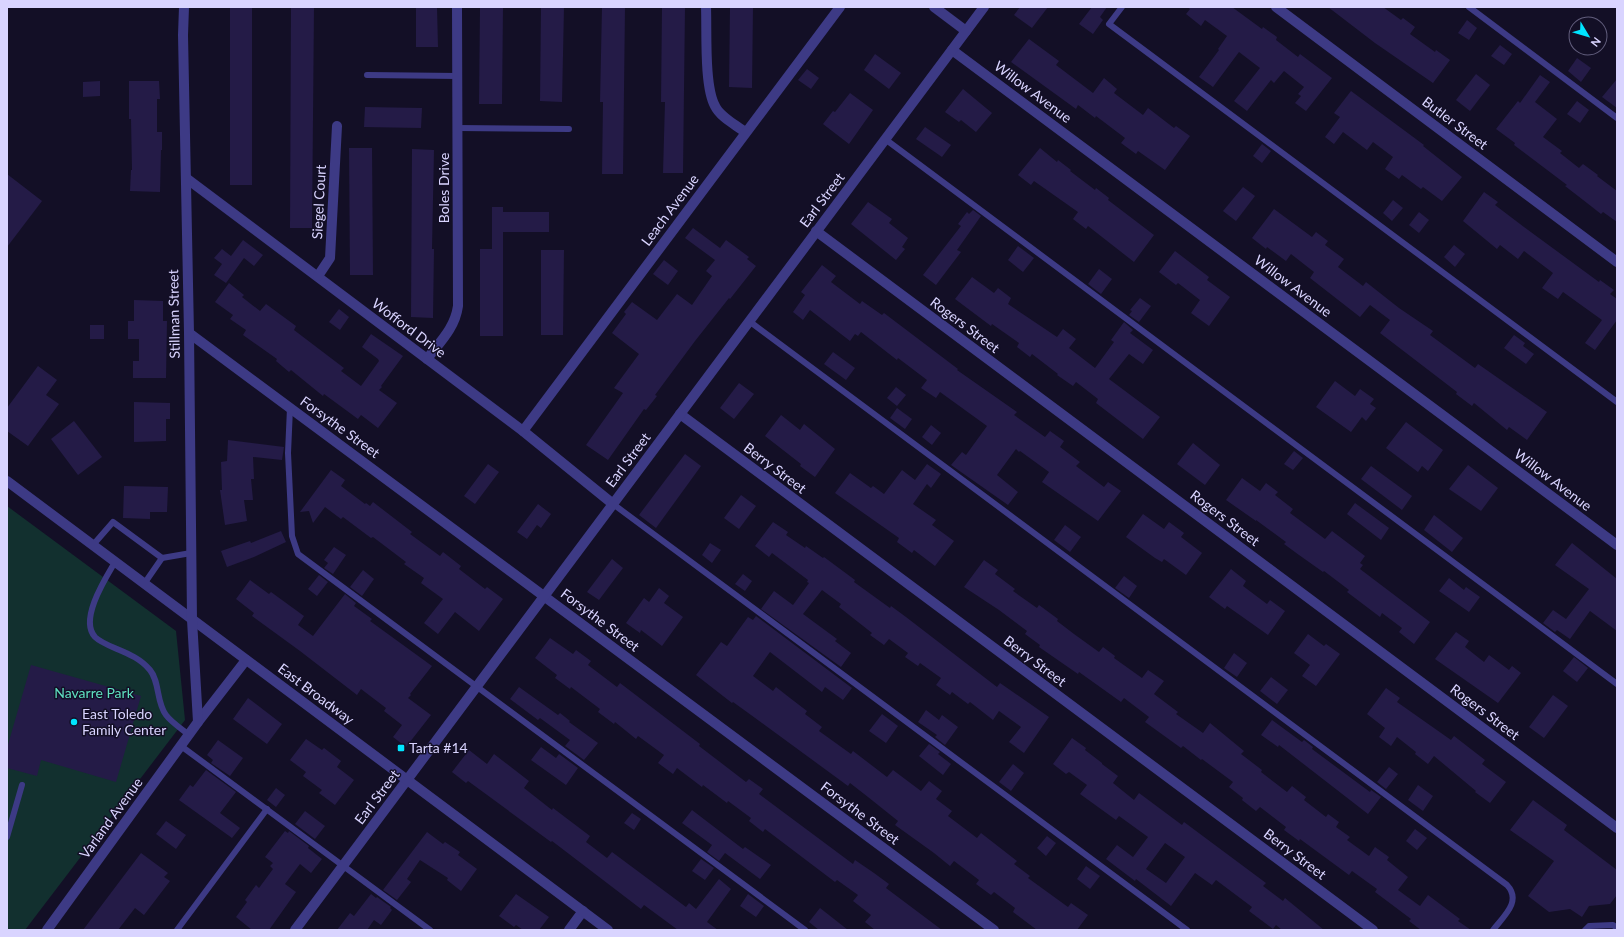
<svg xmlns="http://www.w3.org/2000/svg" width="1624" height="937" viewBox="0 0 1624 937" font-family="Lato,sans-serif">
  <style>
    .green { fill: #12302f }
    .building { fill: #241b47; fill-rule: evenodd }
    .lines { fill: none; stroke-linecap: round; stroke-linejoin: round }
    .service { stroke: #3d3a85; stroke-width: 6 }
    .minor { stroke: #3d3a85; stroke-width: 10 }
    .tertiary { stroke: #3d3a85; stroke-width: 10 }
    .poi-dot { fill: #00e5ff; stroke: #130f26; stroke-width: 1.5 }
    .labels { text-anchor: middle; stroke-width: 3; stroke-linejoin: round; paint-order: stroke }
    .street-label { font-size: 14px; fill: #d9d4ff; stroke: #130f26 }
    .park-label { font-size: 14px; fill: #5fe0c0; stroke: #130f26 }
    .poi-label { font-size: 14px; fill: #d9d4ff; stroke: #130f26; text-anchor: start }
  </style>
  <rect width="100%" height="100%" fill="#130f26"/>
  <!-- green -->
  <polygon class="green" points="7,506 176,631 185,720 25,930 7,930"/>
  <!-- building -->
  <g class="building">
    <rect x="230" y="7" width="22" height="178"/>
    <polygon points="291,7 314,7 312,228 290,228"/>
    <polygon points="416,7 437,7 438,47 416,47"/>
    <polygon points="480,7 503,7 502,104 479,104"/>
    <polygon points="541,7 564,7 562,102 540,101"/>
    <polygon points="602,7 625,7 623,174 602,174 603,102 600,102"/>
    <polygon points="662,7 685,7 683,173 663,173 665,102 661,102"/>
    <polygon points="730,7 753,7 752,88 729,87"/>
    <polygon points="1020,7 1048,7 1032,28 1014,15"/>
    <polygon points="1092,7 1107,7 1100,17 1103,20 1093,34 1079,24"/>
    <polygon points="1187,7 1232,7 1262,29 1263,27 1277,37 1276,40 1298,57 1300,54 1332,78 1306,111 1295,103 1301,96 1298,94 1304,87 1284,71 1274,83 1271,80 1247,111 1234,101 1260,68 1239,52 1213,87 1199,77 1219,50 1218,49 1227,36 1205,20 1201,26 1186,14 1190,9"/>
    <polygon points="1328,7 1383,7 1401,20 1403,18 1415,27 1410,34 1435,52 1436,50 1450,60 1433,83 1375,43"/>
    <polygon points="1467,20 1477,28 1469,40 1458,33"/>
    <polygon points="1029,39 1059,61 1056,65 1093,93 1104,78 1117,89 1114,93 1143,115 1148,108 1174,128 1176,126 1190,136 1165,170 1138,151 1136,154 1121,143 1125,138 1096,116 1095,118 1078,105 1076,109 1011,62"/>
    <polygon points="1500,45 1512,54 1504,65 1491,56"/>
    <polygon points="875,54 901,73 889,89 864,70"/>
    <polygon points="1577,58 1591,68 1581,82 1568,71"/>
    <polygon points="807,69 819,78 811,89 798,80"/>
    <polygon points="1476,74 1490,85 1470,111 1456,100"/>
    <polygon points="1540,75 1550,82 1535,102 1557,119 1543,137 1562,151 1560,153 1579,168 1583,164 1598,175 1597,176 1617,191 1617,222 1603,212 1601,214 1587,203 1565,186 1567,185 1514,145 1515,143 1496,129 1518,101 1520,103"/>
    <polygon points="1617,79 1617,108 1602,97"/>
    <polygon points="100,81 100,96 83,97 83,82"/>
    <polygon points="129,81 159,81 160,99 157,99 157,132 162,132 162,150 161,150 160,192 130,191 131,170 132,170 131,119 129,119"/>
    <polygon points="963,89 992,113 976,132 961,120 959,122 945,112"/>
    <polygon points="1351,91 1424,145 1423,146 1462,177 1442,201 1423,187 1421,189 1402,175 1399,179 1385,169 1393,157 1373,142 1367,150 1343,132 1334,144 1325,137 1340,117 1334,113"/>
    <polygon points="850,93 873,110 849,144 823,124 833,111 835,112"/>
    <polygon points="1577,101 1589,110 1580,123 1567,114"/>
    <polygon points="365,107 422,108 421,128 364,127"/>
    <polygon points="925,127 951,145 942,157 916,139"/>
    <polygon points="1262,144 1271,151 1262,163 1253,156"/>
    <polygon points="349,148 372,148 373,275 350,275"/>
    <polygon points="1040,148 1057,162 1058,160 1071,170 1070,171 1095,190 1096,188 1109,198 1108,200 1154,235 1134,262 1088,226 1086,229 1073,219 1078,212 1034,181 1031,185 1018,175"/>
    <polygon points="412,149 434,150 432,249 434,249 433,318 411,317"/>
    <polygon points="7,174 42,201 7,247"/>
    <polygon points="1243,187 1255,196 1236,221 1223,211"/>
    <polygon points="1484,192 1498,202 1495,205 1524,227 1599,282 1600,280 1614,290 1610,294 1617,299 1617,320 1595,350 1585,343 1602,320 1563,292 1558,299 1542,288 1553,273 1524,251 1518,259 1500,245 1497,249 1463,221"/>
    <polygon points="1393,200 1403,208 1392,221 1383,213"/>
    <polygon points="868,202 892,219 889,223 908,238 902,247 905,249 896,260 851,224"/>
    <polygon points="492,207 503,207 503,212 549,212 549,232 503,232 503,336 480,336 480,249 492,249"/>
    <polygon points="1274,209 1312,237 1316,232 1328,241 1325,245 1344,259 1338,267 1363,286 1366,282 1399,308 1433,331 1430,335 1475,368 1478,364 1547,412 1527,440 1509,427 1507,430 1474,403 1472,406 1456,394 1457,392 1380,333 1390,320 1370,305 1360,317 1310,278 1314,272 1291,254 1286,261 1267,247 1266,249 1252,238"/>
    <polygon points="973,210 981,216 957,250 961,252 936,285 923,275 961,226 958,224 967,212 969,214"/>
    <polygon points="1419,212 1429,220 1419,233 1409,225"/>
    <polygon points="693,228 720,248 726,240 749,257 747,259 756,266 730,299 729,298 695,341 655,395 657,396 646,410 644,409 608,460 586,445 623,393 614,388 639,354 612,333 626,314 624,312 632,302 657,320 677,294 692,305 712,276 706,271 715,260 685,238"/>
    <polygon points="243,240 263,255 254,266 244,258 226,283 214,275 222,264 214,258 222,249 231,256"/>
    <polygon points="1454,245 1465,254 1455,267 1444,257"/>
    <polygon points="1018,246 1034,258 1023,272 1008,260"/>
    <polygon points="541,250 564,250 563,335 541,335"/>
    <polygon points="1175,251 1209,277 1207,280 1230,297 1209,326 1191,313 1200,300 1178,283 1176,285 1159,272"/>
    <polygon points="664,260 678,271 668,285 653,274"/>
    <polygon points="822,265 836,276 831,282 860,304 862,301 882,315 884,313 958,369 957,370 1017,412 1014,415 1045,437 1050,431 1064,441 1060,447 1080,462 1076,466 1104,487 1108,482 1121,491 1098,521 1042,482 1049,472 1020,451 1019,452 1016,449 997,475 1018,492 1008,505 951,465 962,452 966,455 987,426 940,392 936,398 921,388 927,380 898,358 897,360 861,332 858,336 855,334 850,341 810,310 803,320 793,312 805,295 801,292"/>
    <polygon points="1099,269 1112,279 1101,294 1088,284"/>
    <polygon points="972,277 994,293 998,288 1011,298 1008,304 1057,337 1063,329 1076,339 1069,348 1095,368 1114,342 1111,340 1124,322 1133,330 1130,333 1153,350 1143,364 1129,354 1109,379 1160,417 1143,439 1096,403 1098,399 1076,382 1073,386 1057,375 1058,374 1032,354 1030,357 1017,347 1019,343 992,324 991,326 955,299"/>
    <polygon points="229,283 244,295 242,297 260,311 266,304 296,326 294,330 344,368 341,371 361,386 379,361 378,359 362,347 371,334 403,356 381,386 382,387 379,390 397,403 378,428 361,415 358,419 324,394 323,396 291,370 289,372 276,361 277,359 243,335 246,330 230,319 233,315 215,302"/>
    <polygon points="1140,298 1151,306 1139,322 1129,315 1132,311 1130,310"/>
    <polygon points="134,300 163,301 163,321 167,321 166,378 133,378 133,361 139,361 139,339 128,339 128,321 134,321"/>
    <polygon points="339,309 349,317 340,330 329,322"/>
    <rect x="90" y="325" width="14" height="14"/>
    <polygon points="1514,335 1525,343 1523,346 1534,354 1526,364 1504,348"/>
    <polygon points="833,352 855,368 846,380 824,364"/>
    <polygon points="38,366 57,380 46,395 59,404 28,446 7,431 7,408"/>
    <polygon points="1335,381 1355,396 1360,389 1374,399 1370,404 1376,408 1366,421 1362,417 1351,432 1316,407"/>
    <polygon points="739,383 754,394 734,419 720,408"/>
    <polygon points="896,387 906,395 897,406 887,398"/>
    <polygon points="134,402 170,403 170,419 166,419 166,441 134,442"/>
    <polygon points="897,408 912,419 905,429 890,418"/>
    <polygon points="781,415 800,430 804,424 835,449 815,477 800,466 801,464 765,436"/>
    <polygon points="74,421 102,457 78,475 51,439"/>
    <polygon points="1406,422 1443,450 1428,471 1422,466 1418,472 1386,448"/>
    <polygon points="931,425 941,433 932,445 922,437"/>
    <polygon points="228,440 284,447 282,460 253,457 254,479 251,479 253,500 244,500 247,521 225,525 220,490 222,490 221,462 227,461"/>
    <polygon points="1193,443 1220,465 1205,485 1177,464"/>
    <polygon points="1294,451 1303,458 1293,470 1284,464"/>
    <polygon points="685,454 701,466 656,528 639,515"/>
    <polygon points="488,464 499,472 475,504 464,496"/>
    <polygon points="927,464 941,474 931,488 927,484 913,504 936,520 932,525 954,541 935,566 914,550 912,553 897,542 899,538 835,493 850,473 871,488 873,486 884,494 902,470 915,480"/>
    <polygon points="1468,465 1498,488 1481,511 1449,489"/>
    <polygon points="1371,466 1412,496 1402,510 1361,479"/>
    <polygon points="331,470 345,480 341,486 365,504 366,503 370,506 373,502 412,532 410,534 440,556 443,552 461,566 459,569 485,589 487,587 503,599 479,631 455,612 438,634 424,623 443,599 421,583 424,578 404,564 406,562 373,537 371,538 343,517 341,519 325,507 313,523 309,511 300,512"/>
    <polygon points="1242,478 1260,491 1266,483 1278,492 1275,495 1293,509 1290,513 1325,539 1332,531 1365,556 1360,563 1363,565 1360,569 1430,622 1414,644 1399,632 1402,628 1382,613 1380,617 1347,592 1349,590 1324,571 1323,572 1299,555 1284,544 1286,542 1256,520 1256,521 1226,500"/>
    <polygon points="124,486 168,487 167,512 150,512 150,519 123,518"/>
    <polygon points="741,495 756,506 739,529 724,518"/>
    <polygon points="1355,503 1389,528 1381,540 1347,514"/>
    <polygon points="538,504 551,514 541,528 537,525 527,539 517,532"/>
    <polygon points="1143,514 1164,529 1169,522 1184,533 1181,537 1202,553 1186,575 1164,559 1162,562 1155,558 1126,537"/>
    <polygon points="1434,515 1463,538 1452,552 1424,530"/>
    <polygon points="773,522 788,532 786,535 805,548 806,546 823,558 824,557 855,580 854,582 890,608 891,606 906,617 997,687 1000,683 1049,717 1024,753 1009,742 1021,727 999,711 993,720 970,702 968,704 952,692 950,695 936,685 941,678 920,663 918,666 905,657 908,653 889,639 884,645 870,635 872,633 839,607 841,604 822,590 803,614 837,639 835,641 851,653 841,667 761,609 774,591 793,605 809,583 807,582 808,580 772,553 769,557 755,546"/>
    <polygon points="1065,525 1081,537 1070,552 1054,540"/>
    <polygon points="281,531 286,542 254,557 227,567 221,551 250,541 251,543"/>
    <polygon points="710,543 721,550 712,563 702,555"/>
    <polygon points="1572,543 1617,579 1617,631 1590,611 1570,639 1557,630 1555,632 1543,623 1553,610 1566,619 1589,589 1555,565"/>
    <polygon points="334,547 346,555 333,574 324,568 328,563 324,560"/>
    <polygon points="612,559 623,568 599,600 587,592"/>
    <polygon points="984,560 998,570 995,574 1015,589 1013,591 1037,608 1039,605 1058,619 1057,621 1074,634 1099,652 1103,647 1115,656 1114,658 1142,678 1148,670 1164,681 1154,694 1178,712 1176,714 1203,733 1210,723 1244,751 1241,754 1262,770 1261,772 1287,792 1292,786 1306,797 1304,800 1326,817 1328,814 1339,822 1336,827 1350,837 1347,840 1369,856 1375,847 1389,857 1387,860 1408,877 1398,890 1420,906 1428,895 1460,919 1458,921 1471,930 1421,930 1409,921 1411,919 1375,892 1377,889 1352,871 1349,875 1300,839 1299,841 1284,830 1286,827 1260,807 1256,811 1242,800 1243,798 1229,787 1233,782 1202,759 1201,760 1183,746 1181,748 1145,722 1149,717 1124,698 1121,702 1079,672 1078,674 1039,647 1040,645 1025,634 1027,631 999,610 964,587"/>
    <polygon points="1231,569 1246,581 1243,586 1267,604 1270,600 1285,611 1268,635 1227,606 1225,609 1209,597"/>
    <polygon points="363,570 374,579 362,596 350,587"/>
    <polygon points="743,574 752,581 745,591 735,584"/>
    <polygon points="319,575 328,582 317,596 308,589"/>
    <polygon points="1124,576 1137,586 1129,598 1115,588"/>
    <polygon points="1449,578 1464,590 1466,587 1480,597 1469,612 1439,591"/>
    <polygon points="250,580 269,594 271,592 304,616 298,625 313,636 345,594 356,603 354,606 372,619 370,621 432,666 410,694 411,695 408,698 431,715 406,747 393,737 402,725 384,711 386,708 361,689 357,695 300,651 252,616 254,613 236,599"/>
    <polygon points="659,588 669,596 664,603 683,617 662,646 641,630 640,633 626,623 644,598 649,602"/>
    <polygon points="756,616 852,688 843,700 825,687 822,692 770,652 753,676 773,691 776,687 790,698 807,711 805,714 822,727 819,731 851,754 853,751 887,777 893,770 921,791 929,781 942,791 936,799 952,811 948,816 977,838 981,833 1017,861 1014,864 1030,876 1028,878 1068,907 1071,903 1088,915 1077,930 1037,930 1013,912 1015,908 994,892 991,895 976,884 979,880 954,861 950,866 934,853 895,825 898,821 868,797 850,783 848,786 751,715 733,702 732,703 696,675 721,642 727,646 748,617 753,620"/>
    <polygon points="1456,632 1469,641 1465,647 1484,662 1489,655 1509,670 1512,666 1521,673 1498,703 1435,659"/>
    <polygon points="1308,634 1324,646 1326,644 1340,654 1316,686 1302,676 1310,665 1294,653"/>
    <polygon points="550,638 573,654 576,650 591,661 588,665 617,687 620,683 700,744 699,746 720,762 746,782 749,779 763,789 759,794 853,864 855,860 874,873 889,884 886,888 942,930 875,930 865,922 871,915 853,901 858,895 837,880 835,882 765,829 763,832 749,821 751,818 728,801 727,803 703,785 702,787 677,768 673,774 658,763 664,755 638,736 636,739 615,722 614,724 598,712 600,709 571,687 570,689 555,678 557,675 535,658"/>
    <polygon points="1234,653 1247,663 1237,677 1224,668"/>
    <polygon points="1574,657 1588,668 1577,682 1563,671"/>
    <polygon points="31,665 141,696 116,782 41,760 37,776 7,768 7,748"/>
    <polygon points="1271,677 1288,690 1277,704 1260,691"/>
    <polygon points="519,687 558,715 560,713 570,721 569,722 598,743 584,760 565,746 570,740 540,718 538,720 510,699"/>
    <polygon points="1386,688 1400,698 1397,702 1451,740 1454,736 1485,760 1482,764 1506,782 1490,803 1475,792 1476,791 1434,756 1428,764 1415,754 1416,752 1397,737 1391,746 1379,737 1385,728 1367,714"/>
    <polygon points="1553,695 1568,706 1544,738 1529,727"/>
    <polygon points="248,698 282,724 267,744 233,719"/>
    <polygon points="926,710 939,720 942,715 958,727 945,745 935,737 937,735 918,722"/>
    <polygon points="882,714 898,726 886,743 869,731"/>
    <polygon points="1272,720 1302,742 1304,740 1313,747 1312,749 1370,792 1371,790 1381,797 1368,814 1279,745 1278,747 1261,735"/>
    <path d="M 1072,738 L 1086,748 L 1085,750 L 1102,763 L 1102,764 L 1118,776 L 1113,783 L 1134,800 L 1139,793 L 1182,825 L 1184,822 L 1266,883 L 1263,886 L 1283,901 L 1285,898 L 1324,930 L 1282,930 L 1276,925 L 1273,929 L 1249,911 L 1252,907 L 1216,880 L 1212,885 L 1195,873 L 1171,906 L 1136,879 L 1135,881 L 1106,859 L 1117,845 L 1133,857 L 1148,837 L 1119,816 L 1116,820 L 1080,794 L 1087,785 L 1069,772 L 1066,774 L 1053,764 ZM 1165,843 L 1185,857 L 1166,883 L 1146,869 Z"/>
    <polygon points="306,739 322,750 324,748 341,761 337,767 354,780 335,805 319,793 322,790 303,776 306,772 290,760"/>
    <polygon points="218,740 243,758 230,776 211,763 213,760 207,755"/>
    <polygon points="929,744 940,752 938,754 951,764 943,775 919,756"/>
    <polygon points="541,747 556,758 559,754 578,768 566,785 531,760"/>
    <polygon points="469,750 487,764 494,754 529,781 524,788 552,810 553,808 590,836 586,842 607,858 612,852 686,907 689,903 696,909 719,879 731,889 707,922 718,930 678,930 644,905 641,909 552,841 551,842 468,781 466,783 452,772"/>
    <polygon points="1013,764 1024,773 1011,791 999,782"/>
    <polygon points="1389,767 1398,774 1386,789 1377,782"/>
    <polygon points="206,770 236,792 220,813 240,828 232,838 179,800 190,785 193,787"/>
    <polygon points="1418,785 1433,796 1423,811 1408,800"/>
    <polygon points="276,788 285,795 276,807 267,800"/>
    <polygon points="1533,800 1567,825 1564,830 1617,870 1617,895 1610,904 1589,906 1582,917 1570,909 1549,912 1528,896 1554,861 1510,830"/>
    <polygon points="692,810 743,849 745,847 771,865 760,879 725,853 719,861 707,852 712,845 682,823"/>
    <polygon points="305,811 325,826 315,839 295,824"/>
    <polygon points="632,813 641,819 634,830 624,823"/>
    <polygon points="166,821 186,835 176,849 156,834"/>
    <polygon points="1415,829 1427,838 1417,850 1406,841"/>
    <polygon points="285,831 288,833 289,831 309,846 308,848 322,859 311,873 300,864 285,884 296,892 269,930 252,930 236,917 247,902 245,900 256,885 259,888 273,869 270,866 273,863 265,857"/>
    <polygon points="427,832 443,844 445,842 460,852 458,855 477,869 461,891 447,880 448,878 420,860 407,879 411,882 397,900 383,890"/>
    <polygon points="1047,836 1056,843 1046,856 1037,848"/>
    <polygon points="141,853 168,873 164,877 170,881 144,915 135,908 118,930 83,930"/>
    <polygon points="701,859 714,868 705,880 692,871"/>
    <polygon points="1086,866 1100,876 1090,889 1077,879"/>
    <polygon points="371,894 376,898 377,897 391,907 390,908 392,910 381,925 374,920 367,930 337,930 350,913 354,916"/>
    <polygon points="516,894 549,917 539,930 523,930 516,925 514,927 499,916"/>
    <polygon points="748,894 764,906 756,917 740,906"/>
    <polygon points="820,908 848,930 819,930 809,922"/>
  </g>
  <g class="lines">
    <!-- service -->
    <g class="service">
      <polyline points="1122,7 1109,24 1617,402"/>
      <polyline points="1469,7 1617,118"/>
      <polyline points="367,75 458,76"/>
      <polyline points="458,128 569,129"/>
      <polyline points="885,139 1617,684"/>
      <path d="M 749,321 L 1507,885 C 1522,901 1504,916 1493,930"/>
      <polyline points="290,408 288,453 292,536 298,554 805,930"/>
      <polyline points="613,504 1187,930"/>
      <polyline points="93,545 113,522 162,558 144,584"/>
      <polyline points="162,558 191,553"/>
      <path d="M 115,562 C 105,579 79,620 95,637 C 100,642 110,646 117,649 C 129,654 141,659 150,670 C 160,682 156,702 166,715 C 172,723 182,729 189,735"/>
      <polyline points="181,746 430,930"/>
      <polyline points="7,837 22,785"/>
      <polyline points="177,930 267,809"/>
      <polyline points="1585,930 1589,926 1613,925 1617,928"/>
    </g>
    <!-- minor -->
    <g class="minor">
      <path d="M 706,7 C 707,31 704,86 715,106 C 720,117 736,125 745,132"/>
      <polyline points="934,7 966,31"/>
      <polyline points="1276,7 1617,262"/>
      <polyline points="952,50 1617,545"/>
      <polyline points="186,178 523,431 613,504"/>
      <polyline points="816,231 1617,828"/>
      <polyline points="318,276 330,258 337,126"/>
      <polyline points="189,333 994,930"/>
      <path d="M 427,359 C 440,342 455,328 458,306 L 457,7"/>
      <polyline points="680,414 1373,930"/>
      <polyline points="523,431 840,7"/>
      <polyline points="198,722 246,660"/>
      <polyline points="295,930 984,7"/>
      <polyline points="569,930 583,911"/>
    </g>
    <!-- tertiary -->
    <g class="tertiary">
      <polyline points="7,481 608,930"/>
      <polyline points="47,930 198,722 192,620 189,333 183,35 184,7"/>
    </g>
  </g>
  <!-- markers -->
  <g class="poi-dot">
    <circle cx="74" cy="722" r="4"/>
    <rect x="397" y="744" width="8" height="8" rx="2"/>
  </g>
  <g class="labels">
    <!-- street labels -->
    <g class="street-label">
      <text transform="translate(1033 92) rotate(37)" y="5">Willow Avenue</text>
      <text transform="translate(1455 123) rotate(37)" y="5">Butler Street</text>
      <text transform="translate(444 188) rotate(-90)" y="5">Boles Drive</text>
      <text transform="translate(822 200) rotate(-53)" y="5">Earl Street</text>
      <text transform="translate(319 202) rotate(-87)" y="5">Siegel Court</text>
      <text transform="translate(670 210) rotate(-53)" y="5">Leach Avenue</text>
      <text transform="translate(1293 286) rotate(37)" y="5">Willow Avenue</text>
      <text transform="translate(174 314) rotate(-91)" y="5">Stillman Street</text>
      <text transform="translate(965 325) rotate(37)" y="5">Rogers Street</text>
      <text transform="translate(409 328) rotate(37)" y="5">Wofford Drive</text>
      <text transform="translate(340 427) rotate(36)" y="5">Forsythe Street</text>
      <text transform="translate(628 460) rotate(-53)" y="5">Earl Street</text>
      <text transform="translate(775 468) rotate(37)" y="5">Berry Street</text>
      <text transform="translate(1553 480) rotate(37)" y="5">Willow Avenue</text>
      <text transform="translate(1225 518) rotate(37)" y="5">Rogers Street</text>
      <text transform="translate(600 620) rotate(37)" y="5">Forsythe Street</text>
      <text transform="translate(1035 661) rotate(37)" y="5">Berry Street</text>
      <text transform="translate(316 694) rotate(37)" y="5">East Broadway</text>
      <text transform="translate(1485 712) rotate(37)" y="5">Rogers Street</text>
      <text transform="translate(377 797) rotate(-53)" y="5">Earl Street</text>
      <text transform="translate(860 813) rotate(37)" y="5">Forsythe Street</text>
      <text transform="translate(111 818) rotate(-54)" y="5">Varland Avenue</text>
      <text transform="translate(1295 854) rotate(37)" y="5">Berry Street</text>
    </g>
    <!-- park labels -->
    <g class="park-label">
      <text x="94" y="698">Navarre Park</text>
    </g>
    <!-- poi labels -->
    <g class="poi-label">
      <text x="82" y="719">East Toledo<tspan x="82" dy="16">Family Center</tspan></text>
      <text x="409" y="753">Tarta #14</text>
    </g>
  </g>
  <!-- border -->
  <rect width="1624" height="937" fill="none" stroke="#d9d4ff" stroke-width="16"/>
  <!-- north arrow -->
  <g transform="translate(1588 36) rotate(128)"><circle r="19" fill="#130f26" stroke="#625e7d"/>
  <path d="M0-3L7 15L0 10L-7 15Z" fill="#00e5ff"/>
  <text y="-6" font-size="11" font-weight="bold" text-anchor="middle" fill="#d9d4ff">N</text>
  </g>
</svg>
